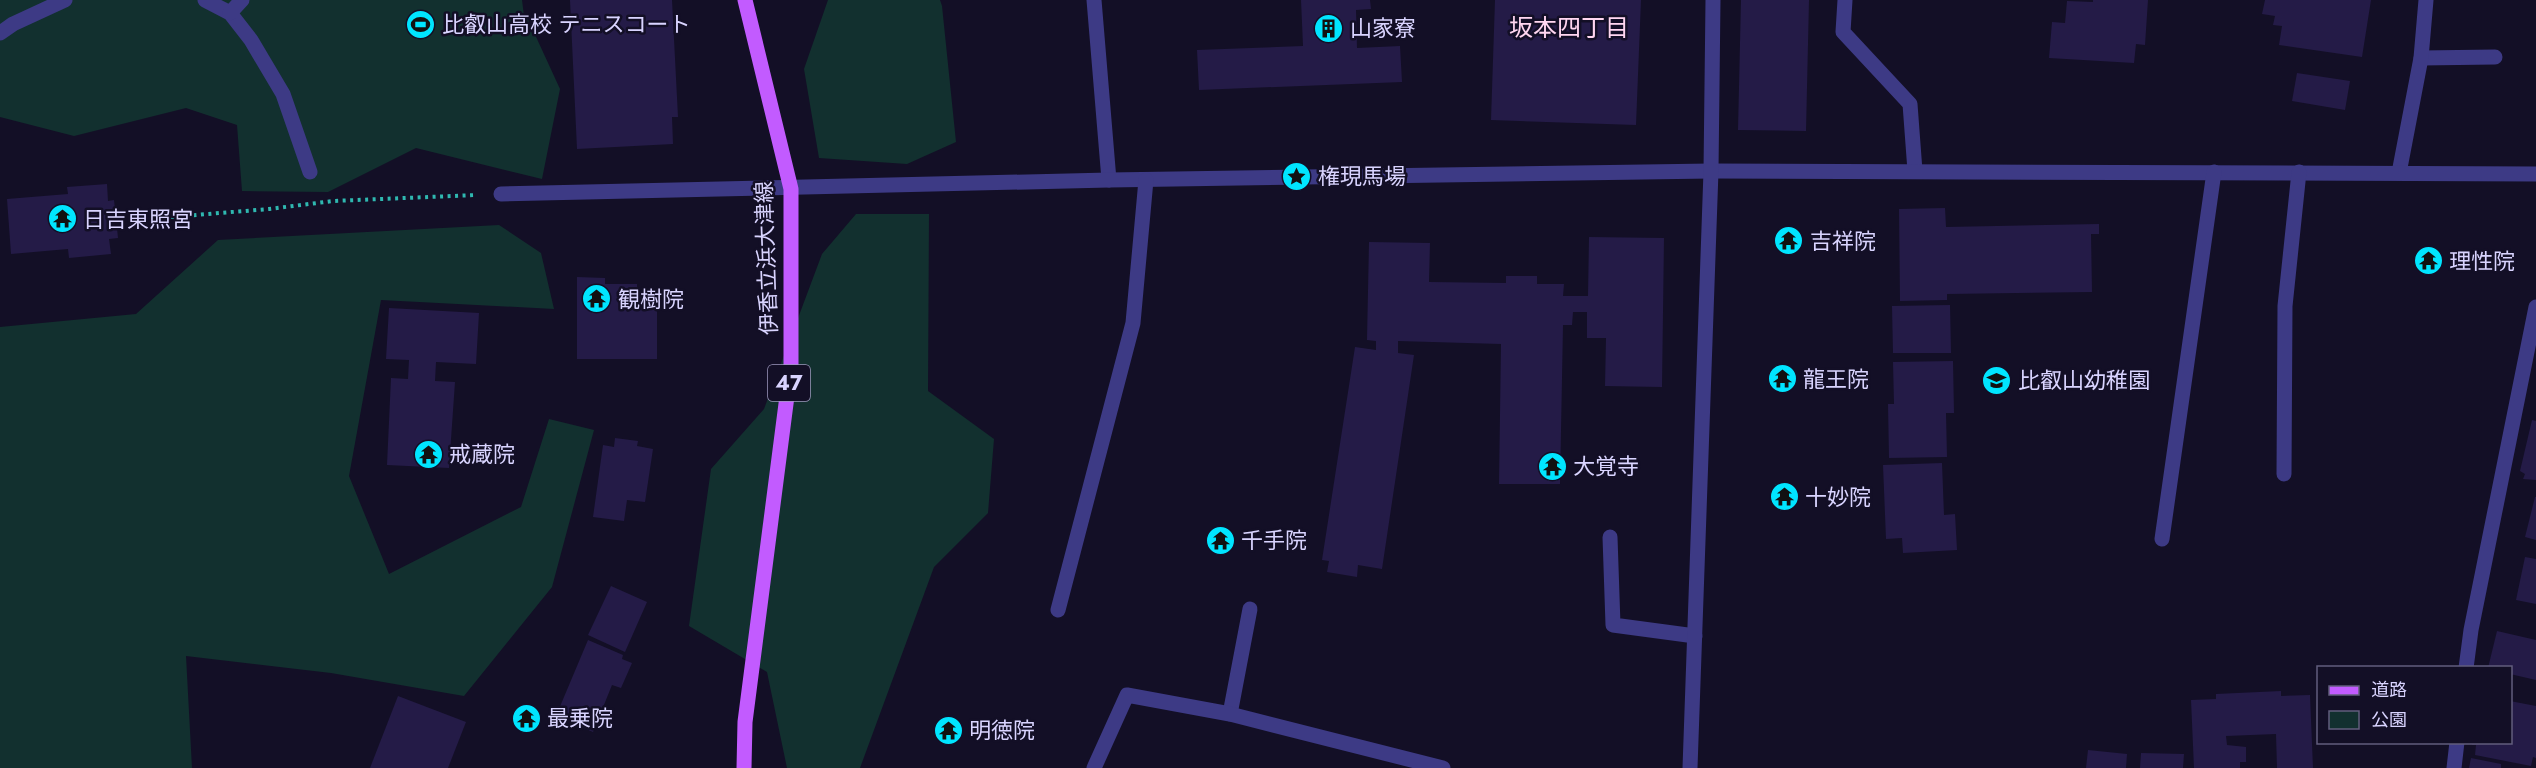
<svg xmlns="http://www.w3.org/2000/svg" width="2536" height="768" viewBox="0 0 2536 768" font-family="Jost,'Noto Sans JP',sans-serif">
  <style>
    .green { fill: #12302f }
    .building { fill: #241b47 }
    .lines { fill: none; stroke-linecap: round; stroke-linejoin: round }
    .path { stroke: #2fb8b0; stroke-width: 4; stroke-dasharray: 3 4.5; stroke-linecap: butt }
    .minor { stroke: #3d3a85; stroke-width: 15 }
    .major { stroke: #c25bff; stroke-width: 15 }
    .labels { text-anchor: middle; stroke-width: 5; stroke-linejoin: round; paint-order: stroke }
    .shield { fill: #130f26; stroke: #9e99be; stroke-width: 1.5 }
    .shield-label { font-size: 21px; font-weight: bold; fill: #d9d4ff }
    .poi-label { font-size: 22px; fill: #d9d4ff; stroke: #130f26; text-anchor: start }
    .street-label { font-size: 22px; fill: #d9d4ff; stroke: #130f26 }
    .neighbourhood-label { font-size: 24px; fill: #ffd6f0; stroke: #130f26 }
  </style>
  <rect width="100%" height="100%" fill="#130f26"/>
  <!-- green -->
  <g class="green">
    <polygon points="0,0 522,0 524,16 526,15 560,89 542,179 416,148 328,192 242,191 237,125 186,108 74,136 0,117"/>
    <polygon points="828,0 940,0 942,6 956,142 907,164 819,158 804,69"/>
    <polygon points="856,214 929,214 928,391 994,439 988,513 934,567 860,768 787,768 767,672 689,626 711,469 764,409 822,254"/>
    <polygon points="499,225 541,253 554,309 381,300 349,476 389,574 521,507 549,419 594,430 552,587 464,696 331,673 186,656 192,768 0,768 0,327 136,314 218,240"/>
  </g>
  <!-- building -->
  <g class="building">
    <polygon points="570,0 672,0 678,117 672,117 673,144 577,149"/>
    <polygon points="1301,0 1370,0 1371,9 1356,10 1357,48 1400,46 1402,82 1199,90 1197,50 1303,46"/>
    <polygon points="1495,0 1641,0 1636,125 1491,120"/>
    <polygon points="1741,0 1809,0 1806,131 1738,130"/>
    <polygon points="2093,0 2148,0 2145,45 2136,44 2134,63 2049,58 2052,22 2065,23 2067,1 2093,2"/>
    <polygon points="2265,0 2371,0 2362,57 2279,45 2282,26 2273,25 2275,16 2262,14"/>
    <polygon points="2297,73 2350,81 2345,110 2292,101"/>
    <polygon points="107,184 108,201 114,200 118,238 109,239 111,254 69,258 68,249 11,254 7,199 68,194 67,187"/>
    <polygon points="1945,208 1946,227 2099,224 2099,234 2091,234 2092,292 1947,294 1947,300 1900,301 1899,209"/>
    <polygon points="1589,237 1664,238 1662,387 1605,386 1606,338 1587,338 1587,312 1573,312 1572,325 1563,325 1560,484 1499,484 1501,344 1398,341 1398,353 1414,355 1382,569 1358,565 1357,577 1327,572 1329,561 1322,560 1355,347 1376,350 1376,341 1367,340 1369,242 1430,243 1429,282 1506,283 1506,276 1537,276 1537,284 1564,284 1563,296 1588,296"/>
    <polygon points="577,277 605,278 605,284 637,284 637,296 657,296 657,359 577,359"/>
    <polygon points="1950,305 1951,353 1893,353 1892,306"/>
    <polygon points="389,308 479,313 476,364 436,362 435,381 455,382 449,468 387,465 391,378 408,379 409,360 386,359"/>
    <polygon points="1953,361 1954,413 1946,413 1947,457 1889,458 1888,404 1894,404 1893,362"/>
    <polygon points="2532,420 2536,421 2536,480 2523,479 2525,474 2520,471"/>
    <polygon points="615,438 638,441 637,446 653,449 645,502 627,500 624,521 593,517 603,445 614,447"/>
    <polygon points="1942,463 1944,515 1955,514 1957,550 1903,553 1902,538 1886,539 1883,465"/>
    <polygon points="2535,497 2536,497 2536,540 2525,537"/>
    <polygon points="2525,557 2536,559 2536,604 2516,600"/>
    <polygon points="611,586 647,602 625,652 588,635"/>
    <polygon points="2497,631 2536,640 2536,680 2510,674 2510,668 2488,668"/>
    <polygon points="588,640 623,655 622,659 632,663 621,688 612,685 593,732 556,716"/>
    <polygon points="2281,691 2281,696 2310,695 2313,768 2277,768 2276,734 2226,736 2227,745 2246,747 2246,762 2240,762 2240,768 2194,768 2191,700 2216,699 2216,694"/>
    <polygon points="398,696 466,722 448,768 370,768"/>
    <polygon points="2510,701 2536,706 2536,758 2533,757 2531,766 2475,755 2476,745 2472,745 2472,742 2510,742"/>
    <polygon points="2088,750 2127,754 2126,768 2086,768"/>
    <polygon points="2141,753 2184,754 2183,768 2140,768"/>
    <polygon points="2471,758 2501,764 2501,768 2469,768"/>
  </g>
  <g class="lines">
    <!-- path -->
    <polyline class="path" points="171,217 269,209 333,201 476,195"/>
    <!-- minor -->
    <g class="minor">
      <polyline points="205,0 230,13 251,40 283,94 310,172"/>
      <polyline points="1094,0 1109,180"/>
      <polyline points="1845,0 1843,32 1910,104 1915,171"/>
      <polyline points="230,13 242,0"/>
      <polyline points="0,33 13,24 65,0"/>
      <polyline points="2421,58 2495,57"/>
      <polyline points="2399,173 2421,58 2426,0"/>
      <polyline points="501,194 1109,180 1711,171 2536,174"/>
      <polyline points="2284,474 2285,306 2299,172"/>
      <polyline points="1610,537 1613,625 1695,636"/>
      <polyline points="2162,539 2214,172"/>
      <polyline points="1058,610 1133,323 1146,180"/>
      <polyline points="2466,668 2471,630 2536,307"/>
      <polyline points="1230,714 1250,609"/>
      <polyline points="1094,768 1127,695 1230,714 1443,768"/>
      <polyline points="1690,768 1711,171 1713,0"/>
      <polyline points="2454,768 2457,742"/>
    </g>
    <!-- major -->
    <polyline class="major" points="744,768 745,722 791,365 791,189 745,0"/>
  </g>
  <!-- icons -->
  <defs>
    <symbol id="stadium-disc" viewBox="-11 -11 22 22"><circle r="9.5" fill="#00e5ff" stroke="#130f26"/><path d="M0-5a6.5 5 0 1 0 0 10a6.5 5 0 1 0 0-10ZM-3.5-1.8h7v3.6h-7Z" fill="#111"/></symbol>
    <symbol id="building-disc" viewBox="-11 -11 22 22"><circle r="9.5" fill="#00e5ff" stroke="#130f26"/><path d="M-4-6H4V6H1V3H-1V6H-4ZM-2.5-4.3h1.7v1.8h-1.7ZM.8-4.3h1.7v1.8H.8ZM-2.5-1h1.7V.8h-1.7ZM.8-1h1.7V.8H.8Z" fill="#111"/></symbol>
    <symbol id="sight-disc" viewBox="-11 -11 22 22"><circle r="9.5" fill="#00e5ff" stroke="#130f26"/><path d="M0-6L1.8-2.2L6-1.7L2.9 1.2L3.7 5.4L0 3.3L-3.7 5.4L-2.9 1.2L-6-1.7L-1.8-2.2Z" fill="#111"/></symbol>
    <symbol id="temple-disc" viewBox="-11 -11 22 22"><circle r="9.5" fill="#00e5ff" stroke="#130f26"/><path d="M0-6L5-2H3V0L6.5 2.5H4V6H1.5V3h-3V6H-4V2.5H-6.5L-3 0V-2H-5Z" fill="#111"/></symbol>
    <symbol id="school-disc" viewBox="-11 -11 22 22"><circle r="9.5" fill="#00e5ff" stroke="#130f26"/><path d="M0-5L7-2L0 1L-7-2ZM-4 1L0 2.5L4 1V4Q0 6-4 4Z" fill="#111"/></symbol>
  </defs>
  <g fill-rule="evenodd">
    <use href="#stadium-disc" x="404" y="8" width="33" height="33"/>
    <use href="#building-disc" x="1312" y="12" width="33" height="33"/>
    <use href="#sight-disc" x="1280" y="160" width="33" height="33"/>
    <use href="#temple-disc" x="46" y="202" width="33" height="33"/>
    <use href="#temple-disc" x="1772" y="224" width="33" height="33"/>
    <use href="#temple-disc" x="2412" y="244" width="33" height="33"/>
    <use href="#temple-disc" x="580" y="282" width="33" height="33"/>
    <use href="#temple-disc" x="1766" y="362" width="33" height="33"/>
    <use href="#school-disc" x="1980" y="364" width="33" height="33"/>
    <use href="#temple-disc" x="412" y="438" width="33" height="33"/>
    <use href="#temple-disc" x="1536" y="450" width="33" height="33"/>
    <use href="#temple-disc" x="1768" y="480" width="33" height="33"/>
    <use href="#temple-disc" x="1204" y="524" width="33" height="33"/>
    <use href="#temple-disc" x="510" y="702" width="33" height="33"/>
    <use href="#temple-disc" x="932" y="714" width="33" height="33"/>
  </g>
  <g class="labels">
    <!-- shield labels -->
    <rect class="shield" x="768" y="365" width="42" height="36" rx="4.5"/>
    <g class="shield-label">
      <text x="789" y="390">47</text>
    </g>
    <!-- poi labels -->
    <g class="poi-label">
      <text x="442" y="32">比叡山高校 テニスコート</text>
      <text x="1350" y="36">山家寮</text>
      <text x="1318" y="184">権現馬場</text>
      <text x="83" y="227">日吉東照宮</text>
      <text x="1810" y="249">吉祥院</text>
      <text x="2449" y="269">理性院</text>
      <text x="618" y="307">観樹院</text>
      <text x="1803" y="387">龍王院</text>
      <text x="2018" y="388">比叡山幼稚園</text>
      <text x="449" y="462">戒蔵院</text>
      <text x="1573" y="474">大覚寺</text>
      <text x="1805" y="505">十妙院</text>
      <text x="1241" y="548">千手院</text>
      <text x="547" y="726">最乗院</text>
      <text x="969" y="738">明徳院</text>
    </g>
    <!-- street labels -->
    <g class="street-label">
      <text transform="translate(766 258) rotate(-92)" y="8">伊香立浜大津線</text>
    </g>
    <!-- neighbourhood labels -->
    <g class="neighbourhood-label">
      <text x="1569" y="36">坂本四丁目</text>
    </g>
  </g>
  <!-- legend -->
  <rect x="2317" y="666" width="195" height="78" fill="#130f26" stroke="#625e7d" stroke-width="1.5"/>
  <rect x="2329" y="686" width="30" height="9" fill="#c25bff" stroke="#625e7d" stroke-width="1.5"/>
  <text x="2371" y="696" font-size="18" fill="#d9d4ff">道路</text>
  <rect x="2329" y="711" width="30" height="18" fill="#12302f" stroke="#625e7d" stroke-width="1.5"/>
  <text x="2371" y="726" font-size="18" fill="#d9d4ff">公園</text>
</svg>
